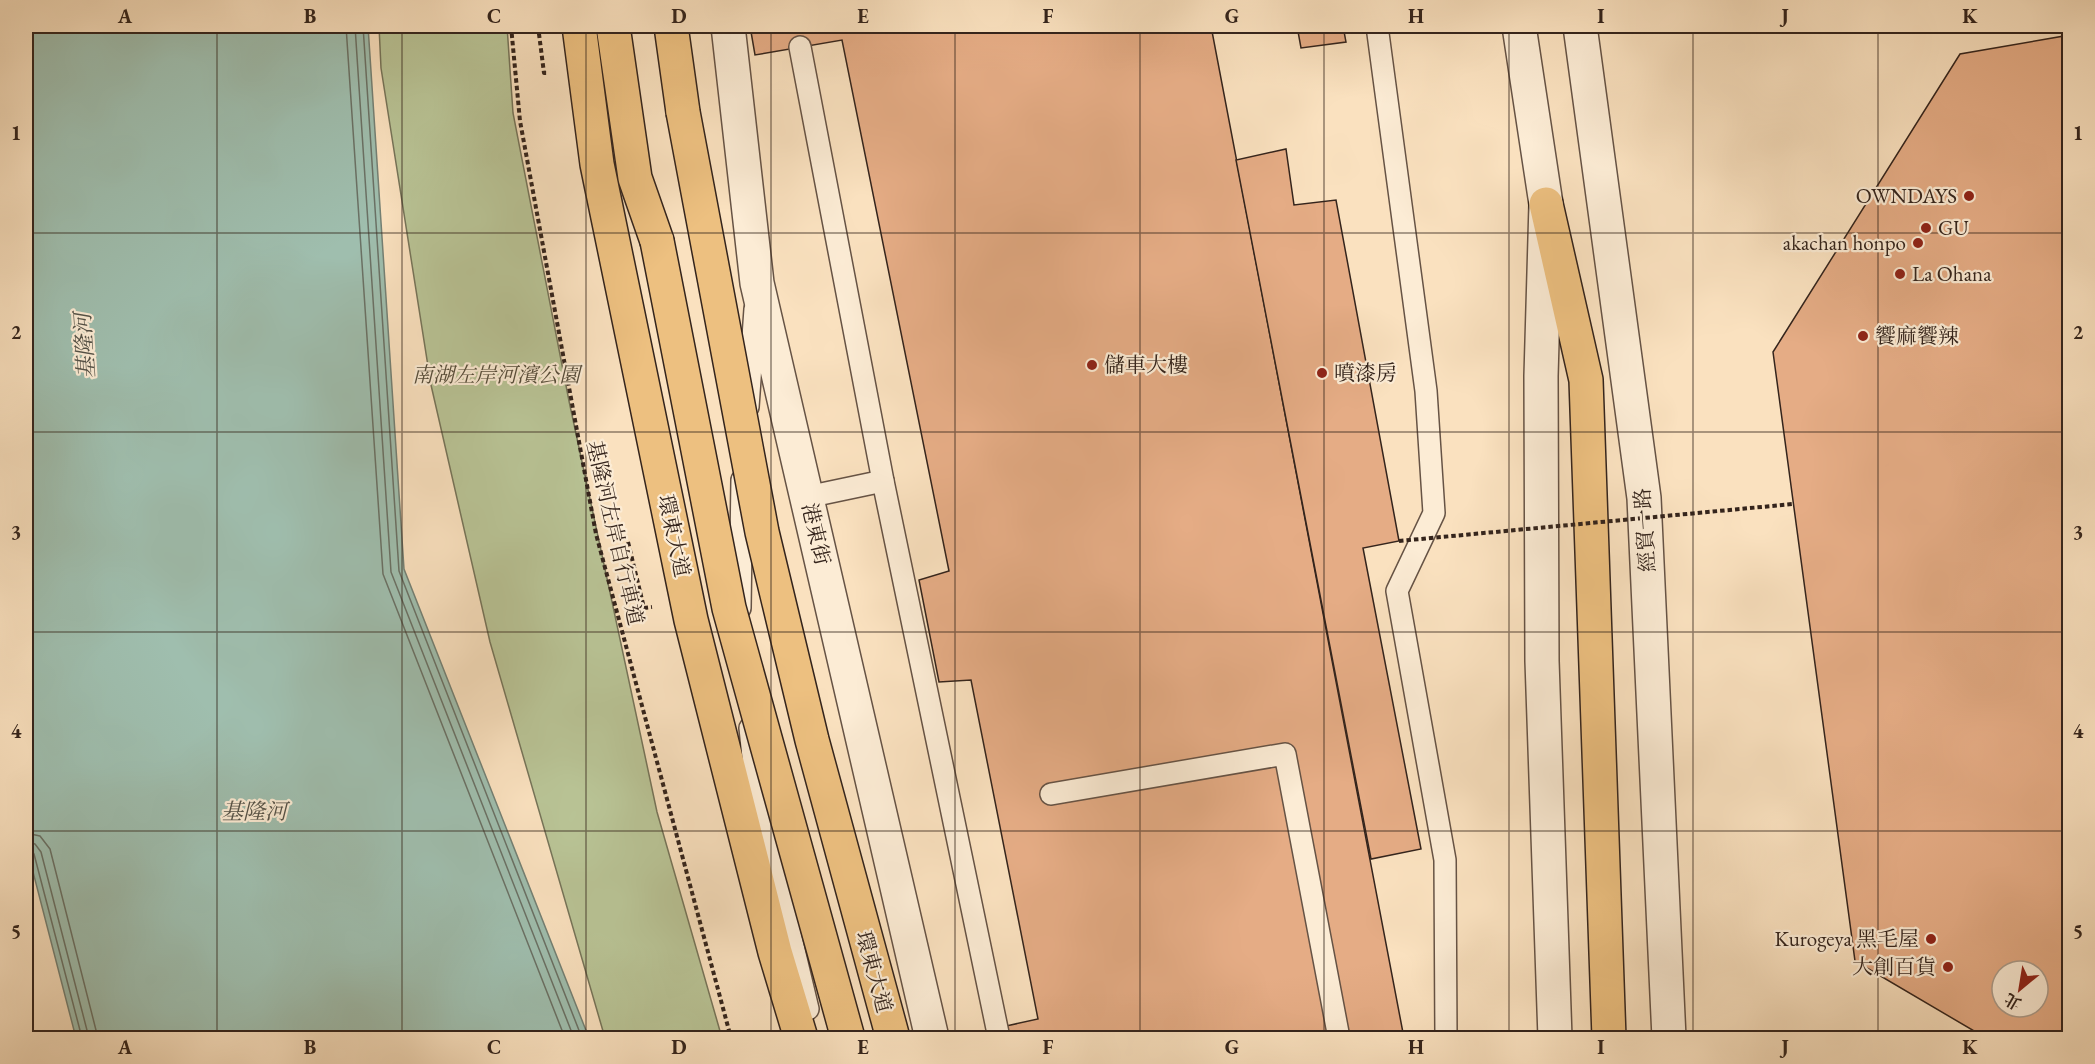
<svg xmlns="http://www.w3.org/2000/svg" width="2095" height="1064" viewBox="0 0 2095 1064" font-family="'EB Garamond','Noto Serif TC',serif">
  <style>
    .green { fill: #b9c496; stroke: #767459; stroke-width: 1.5 }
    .water { fill: #9fbeae; stroke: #748074; stroke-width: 1.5 }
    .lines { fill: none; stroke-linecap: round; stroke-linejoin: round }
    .shore { stroke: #6a7165; stroke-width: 1.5 }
    .building { fill: #e5ac85; stroke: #34241c; stroke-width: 1.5; fill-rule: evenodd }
    .service-casing { stroke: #665345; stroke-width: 24 }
    .minor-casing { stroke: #665345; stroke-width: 36 }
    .tertiary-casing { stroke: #665345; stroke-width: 36 }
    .trunk-casing { stroke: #34241c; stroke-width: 36 }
    .path { stroke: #34241c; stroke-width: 4; stroke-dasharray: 4.5 3; stroke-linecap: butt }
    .service { stroke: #fcecd5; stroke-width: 21 }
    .minor { stroke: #fcecd5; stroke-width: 33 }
    .tertiary { stroke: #fcecd5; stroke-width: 33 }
    .trunk { stroke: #edc080; stroke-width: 33 }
    .trunk-bridge-casing { stroke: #34241c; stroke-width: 36; stroke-linecap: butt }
    .path-bridge { stroke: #34241c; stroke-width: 4; stroke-dasharray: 4.5 3; stroke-linecap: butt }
    .trunk-bridge { stroke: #edc080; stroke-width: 33 }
    .grid { fill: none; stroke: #34241c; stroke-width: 1.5; stroke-opacity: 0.55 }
    .poi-dot { fill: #8f2418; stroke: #fcecd5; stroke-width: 2 }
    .labels { text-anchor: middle; stroke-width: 4.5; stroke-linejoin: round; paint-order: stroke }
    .poi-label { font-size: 21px; fill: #34241c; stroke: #fcecd5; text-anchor: start }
    .park-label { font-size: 21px; font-style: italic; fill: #554c3a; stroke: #fcecd5 }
    .street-label { font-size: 21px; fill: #34241c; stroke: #fcecd5 }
    .water-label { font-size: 22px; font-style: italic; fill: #545248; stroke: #fcecd5 }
    .neatline { fill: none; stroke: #34241c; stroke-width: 2 }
    .grid-label { font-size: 20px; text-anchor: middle; font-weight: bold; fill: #34241c }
  </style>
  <rect width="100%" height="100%" fill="#fae1bf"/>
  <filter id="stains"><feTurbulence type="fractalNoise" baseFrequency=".00333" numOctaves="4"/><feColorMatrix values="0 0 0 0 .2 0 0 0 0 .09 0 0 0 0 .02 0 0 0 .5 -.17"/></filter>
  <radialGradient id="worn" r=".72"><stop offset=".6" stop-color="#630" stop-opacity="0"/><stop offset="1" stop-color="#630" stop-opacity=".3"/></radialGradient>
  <!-- green -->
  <polygon class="green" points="379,26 507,26 513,113 569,401 657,812 722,1038 605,1038 490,642 431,385 381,68"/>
  <!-- water -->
  <polygon class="water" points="26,26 368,26 404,569 589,1038 76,1038 26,845"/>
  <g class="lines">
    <!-- shore -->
    <g class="shore">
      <polyline points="346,26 383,574 565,1038"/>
      <polyline points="355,26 391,572 574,1038"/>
      <polyline points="363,26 399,571 582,1038"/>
      <polyline points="26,833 40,836 50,849 98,1038"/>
      <polyline points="26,842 35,844 41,852 89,1038"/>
      <polyline points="26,849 31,850 34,854 82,1038"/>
    </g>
  </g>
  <!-- building -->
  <g class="building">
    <polygon points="750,26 1211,26 1404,1038 1008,1038 1006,1026 1038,1019 971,680 939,682 919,580 949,571 842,40 755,55"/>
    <polygon points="1297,26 1343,26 1346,42 1301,48"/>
    <path d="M 2070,35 L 2070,1038 L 1986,1038 L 1855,961 L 1773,352 L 1960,54 ZM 2002,971 L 2038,971 L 2038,1007 L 2002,1007 Z"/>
    <polygon points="1286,149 1294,205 1336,200 1399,541 1363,548 1421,849 1371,859 1236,160"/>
  </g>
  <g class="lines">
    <defs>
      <g id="service">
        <polyline points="1377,26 1426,391 1434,513 1397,591 1445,860 1446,1038"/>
        <polyline points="800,47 883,481 999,1038"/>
        <polyline points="748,407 755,309"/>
        <polyline points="807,497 883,481"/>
        <polyline points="740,608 742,480"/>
        <polyline points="750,728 757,795 808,1009"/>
        <polyline points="1051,794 1285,754 1339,1038"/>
      </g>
      <polyline id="minor" points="728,26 757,283 932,1038"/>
      <g id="tertiary">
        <polyline points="1519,26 1546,204 1541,376 1542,661 1555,1038"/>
        <polyline points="1580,26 1644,498 1669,1038"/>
      </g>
      <g id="trunk">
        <polyline points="579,26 597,164 691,620 775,952 801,1038"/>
        <polyline points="613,26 635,178 657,241"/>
        <polyline points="671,26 683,112"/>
        <polyline points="1546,204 1586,380 1609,1038"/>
      </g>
    </defs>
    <!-- service casing -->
    <use href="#service" class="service-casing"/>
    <!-- minor casing -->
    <use href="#minor" class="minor-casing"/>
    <!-- tertiary casing -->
    <use href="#tertiary" class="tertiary-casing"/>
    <!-- trunk casing -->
    <use href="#trunk" class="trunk-casing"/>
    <!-- path -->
    <g class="path">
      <polyline points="511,26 520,121 596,534 731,1038"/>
      <polyline points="538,26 544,73 549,73"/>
      <polyline points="628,542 644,608 652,607"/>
    </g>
    <!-- service -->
    <use href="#service" class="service"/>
    <!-- minor -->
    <use href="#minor" class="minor"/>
    <!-- tertiary -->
    <use href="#tertiary" class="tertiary"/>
    <!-- trunk -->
    <use href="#trunk" class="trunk"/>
    <defs>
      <g id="trunk-bridge">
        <polyline points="683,112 762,532 812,740 893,1038"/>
        <polyline points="657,241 729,608 848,1038"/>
      </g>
    </defs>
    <!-- trunk-bridge casing -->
    <use href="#trunk-bridge" class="trunk-bridge-casing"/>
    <!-- path-bridge -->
    <polyline class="path-bridge" points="1399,541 1793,504"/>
    <!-- trunk-bridge -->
    <use href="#trunk-bridge" class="trunk-bridge"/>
  </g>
  <!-- grid -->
  <path class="grid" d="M 217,26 L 217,1038M 402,26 L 402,1038M 586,26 L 586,1038M 771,26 L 771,1038M 955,26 L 955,1038M 1140,26 L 1140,1038M 1324,26 L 1324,1038M 1509,26 L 1509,1038M 1693,26 L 1693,1038M 1878,26 L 1878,1038M 26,233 L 2070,233M 26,432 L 2070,432M 26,632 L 2070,632M 26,831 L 2070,831"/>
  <!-- markers -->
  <g class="poi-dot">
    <circle cx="1969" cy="196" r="6"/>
    <circle cx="1926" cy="228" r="6"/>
    <circle cx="1918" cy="243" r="6"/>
    <circle cx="1900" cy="274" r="6"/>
    <circle cx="1863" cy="336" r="6"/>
    <circle cx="1092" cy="365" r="6"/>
    <circle cx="1322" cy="373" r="6"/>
    <circle cx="1931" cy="939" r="6"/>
    <circle cx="1948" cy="967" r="6"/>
  </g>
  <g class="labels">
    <!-- poi labels -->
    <g class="poi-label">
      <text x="1957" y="203" text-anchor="end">OWNDAYS</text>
      <text x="1938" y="235">GU</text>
      <text x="1906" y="250" text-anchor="end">akachan honpo</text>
      <text x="1912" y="281">La Ohana</text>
      <text x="1875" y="343">饗麻饗辣</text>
      <text x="1104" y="372">儲車大樓</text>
      <text x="1334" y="380">噴漆房</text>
      <text x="1919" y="946" text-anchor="end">Kurogeya 黑毛屋</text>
      <text x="1936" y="974" text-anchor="end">大創百貨</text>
    </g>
    <!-- park labels -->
    <g class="park-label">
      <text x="496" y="382">南湖左岸河濱公園</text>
    </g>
    <!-- street labels -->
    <g class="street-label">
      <text transform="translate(1645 530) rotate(-94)" y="7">經貿一路</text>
      <text transform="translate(615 533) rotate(77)" y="7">基隆河左岸自行車道</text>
      <text transform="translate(816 534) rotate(77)" y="7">港東街</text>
      <text transform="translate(674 536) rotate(78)" y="7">環東大道</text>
      <text transform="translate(874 972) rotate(75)" y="7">環東大道</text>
    </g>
    <!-- water labels -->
    <g class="water-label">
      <text transform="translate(84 346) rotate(-94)" y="8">基隆河</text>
      <text x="254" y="819">基隆河</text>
    </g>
  </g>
  <!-- margin -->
  <rect width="2095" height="1064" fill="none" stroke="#fae1bf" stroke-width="66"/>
  <!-- north arrow -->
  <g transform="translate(2020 989) rotate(210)"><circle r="28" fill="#fcecd5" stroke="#ac9c8b" stroke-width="1.5"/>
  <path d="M0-4.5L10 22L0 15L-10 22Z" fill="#8f2418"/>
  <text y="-9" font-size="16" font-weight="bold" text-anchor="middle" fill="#34241c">北</text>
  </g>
  <rect x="33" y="33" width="2029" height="998" class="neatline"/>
  <g class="grid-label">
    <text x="125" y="23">A</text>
    <text x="310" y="23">B</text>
    <text x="494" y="23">C</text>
    <text x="679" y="23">D</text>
    <text x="863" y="23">E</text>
    <text x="1048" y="23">F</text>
    <text x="1232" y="23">G</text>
    <text x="1416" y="23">H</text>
    <text x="1601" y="23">I</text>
    <text x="1785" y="23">J</text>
    <text x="1970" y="23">K</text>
    <text x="16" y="140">1</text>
    <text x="2078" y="140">1</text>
    <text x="16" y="339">2</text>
    <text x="2078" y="339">2</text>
    <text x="16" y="539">3</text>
    <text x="2078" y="539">3</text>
    <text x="16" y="738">4</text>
    <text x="2078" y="738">4</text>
    <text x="16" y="938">5</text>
    <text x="2078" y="938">5</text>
    <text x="125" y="1054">A</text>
    <text x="310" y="1054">B</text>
    <text x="494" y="1054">C</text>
    <text x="679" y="1054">D</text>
    <text x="863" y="1054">E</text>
    <text x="1048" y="1054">F</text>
    <text x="1232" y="1054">G</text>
    <text x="1416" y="1054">H</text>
    <text x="1601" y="1054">I</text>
    <text x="1785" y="1054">J</text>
    <text x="1970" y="1054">K</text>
  </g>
  <rect width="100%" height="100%" filter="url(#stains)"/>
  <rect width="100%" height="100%" fill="url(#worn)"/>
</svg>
